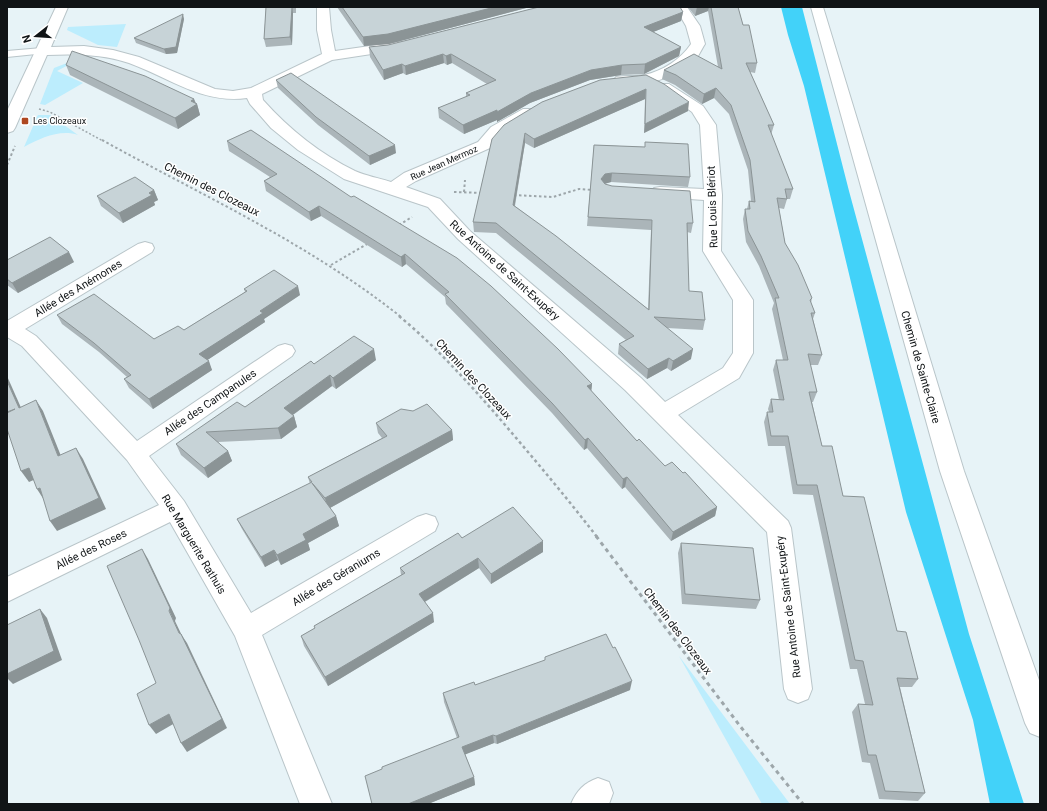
<svg xmlns="http://www.w3.org/2000/svg" width="1047" height="811" viewBox="0 0 1047 811" font-family="Roboto,sans-serif">
  <style>
    .green { fill: #bcedfd }
    .forest { fill: #42d2f9 }
    .lines { fill: none; stroke-linecap: round; stroke-linejoin: round }
    .service-casing { stroke: #b9c5c9; stroke-width: 2 }
    .minor-casing { stroke: #b9c5c9; stroke-width: 2 }
    .secondary-casing { stroke: #b9c5c9; stroke-width: 2 }
    .path-far3 { stroke: #9da6aa; stroke-width: 1.5; stroke-dasharray: 2 2; stroke-linecap: butt }
    .path-far2 { stroke: #9da6aa; stroke-width: 2; stroke-dasharray: 2.5 2.5; stroke-linecap: butt }
    .path-far1 { stroke: #9da6aa; stroke-width: 2.5; stroke-dasharray: 3 3; stroke-linecap: butt }
    .path { stroke: #9da6aa; stroke-width: 3; stroke-dasharray: 4 4; stroke-linecap: butt }
    .service { fill: #fff; fill-rule: evenodd }
    .minor { fill: #fff; fill-rule: evenodd }
    .secondary { fill: #fff; fill-rule: evenodd }
    .wall { fill: #abb5b9 }
    .shaded-wall { fill: #8b9496 }
    .building { fill: #c7d3d7; stroke: #8b9496 }
    .poi-dot { fill: #ae4720; stroke: #fff; stroke-width: 1.5 }
    .labels { text-anchor: middle; stroke-width: 3; stroke-linejoin: round; paint-order: stroke }
    .far-poi-label { font-size: 9px; fill: #101416; stroke: #fff; text-anchor: start }
    .far-street-label { font-size: 9px; fill: #101416; stroke: #fff }
    .street-label { font-size: 11px; fill: #101416; stroke: #fff }
  </style>
  <rect width="100%" height="100%" fill="#e7f3f7"/>
  <!-- green -->
  <g class="green">
    <polygon points="126,24 117,47 98,45 67,30 68,27"/>
    <polygon points="85,56 57,71 83,83 45,105 40,104 54,68"/>
    <path d="M 38,115 L 50,115 L 78,135 C 60,129 41,138 24,147 L 34,124 L 39,123 L 41,121 L 35,120 Z"/>
    <polygon points="679,656 790,804 762,804"/>
  </g>
  <!-- forest -->
  <polygon class="forest" points="781,7 802,7 849,191 969,634 1024,804 990,804 973,720 906,512 804,86 788,35"/>
  <g class="lines">
    <defs>
      <polygon id="service" points="42,48 47,51 46,53 7,57 7,51"/>
      <g id="minor">
        <path d="M 56,7 L 68,7 L 51,47 L 84,46 L 113,50 L 139,57 L 215,89 L 233,91 L 251,88 L 322,54 L 317,30 L 317,7 L 329,7 L 331,30 L 335,51 L 398,42 L 403,43 L 405,46 L 403,49 L 398,50 L 332,60 L 262,94 L 263,100 C 289,129 320,154 355,171 C 366,176 379,178 391,182 L 404,173 L 478,142 L 491,127 L 523,109 L 533,109 L 536,112 L 533,115 L 503,133 L 490,148 L 416,181 L 406,187 L 440,199 L 470,231 L 641,378 L 665,402 L 723,368 L 733,353 L 733,300 L 703,251 L 704,200 L 660,197 L 654,196 L 651,192 L 654,188 L 660,187 L 704,189 L 700,125 L 692,112 L 657,87 L 659,84 L 669,84 L 703,106 L 716,125 L 722,195 L 721,251 L 753,300 L 753,353 L 739,378 L 678,415 L 788,521 L 791,528 L 812,689 L 808,699 L 798,703 L 788,699 L 784,689 L 767,532 L 625,390 L 458,239 L 428,207 L 344,179 L 298,150 L 271,128 L 250,104 L 247,98 C 202,104 170,78 129,63 C 102,54 75,54 47,55 L 15,128 L 13,131 L 7,133 L 7,111 Z"/>
        <path d="M 675,7 L 687,7 L 700,26 L 705,44 C 701,50 698,58 693,62 C 676,78 638,89 616,83 L 614,80 L 616,77 C 625,75 635,77 644,75 C 663,71 681,59 691,44 L 686,26 Z"/>
        <polygon points="145,242 152,244 154,248 152,252 25,329 36,336 137,441 278,346 285,344 292,346 295,351 292,356 149,456 184,501 251,613 417,517 426,514 435,517 438,524 435,531 262,635 332,804 300,804 235,636 170,522 7,602 7,577 159,505 127,460 22,346 7,337 7,321 138,244"/>
        <path d="M 598,778 L 609,782 L 613,793 L 609,804 L 571,804 C 577,790 584,783 598,778 Z"/>
      </g>
      <polygon id="secondary" points="811,7 823,7 964,471 1040,683 1040,737 1030,733 1025,723 940,471"/>
    </defs>
    <!-- service casing -->
    <use href="#service" class="service-casing"/>
    <!-- minor casing -->
    <use href="#minor" class="minor-casing"/>
    <!-- secondary casing -->
    <use href="#secondary" class="secondary-casing"/>
    <!-- path-far3 -->
    <polyline class="path-far3" points="39,109 50,112 103,141"/>
    <!-- path-far2 -->
    <g class="path-far2">
      <path d="M 102,140 C 205,197 308,243 401,317"/>
      <polyline points="7,165 15,146"/>
      <polyline points="454,192 483,193"/>
      <polyline points="464,192 465,180"/>
      <polyline points="514,195 553,197 579,189 593,190"/>
      <polyline points="399,225 412,217"/>
      <polyline points="331,265 369,243"/>
    </g>
    <!-- path-far1 -->
    <path class="path-far1" d="M 399,316 C 434,345 464,378 494,412 C 529,453 564,494 597,537"/>
    <!-- path -->
    <polyline class="path" points="596,536 740,726 803,804"/>
    <!-- service -->
    <use href="#service" class="service"/>
    <!-- minor -->
    <use href="#minor" class="minor"/>
    <!-- secondary -->
    <use href="#secondary" class="secondary"/>
  </g>
  <!-- wall -->
  <g class="wall">
    <polygon points="266,7 296,7 296,13 293,13 292,45 266,47 264,39"/>
    <polygon points="337,7 530,7 389,44 364,46"/>
    <polygon points="688,7 738,7 743,25 757,63 755,73 750,72 774,125 771,135 793,189 790,199 787,199 784,209 779,208 785,243 812,298 811,303 815,313 813,319 822,355 818,365 810,365 817,392 813,402 812,402 822,446 843,496 897,631 918,679 912,687 900,687 925,793 918,801 879,799 870,763 862,762 852,712 858,704 865,704 857,669 850,669 813,495 793,494 785,446 768,446 764,422 767,412 769,412 768,409 771,399 779,400 773,370 776,360 783,360 772,309 774,303 759,266 746,242 743,219 745,209 747,209 749,201 751,201 748,170 729,114 714,98 702,104 675,85 662,79 664,70 718,67 708,11 695,16"/>
    <polygon points="683,12 681,21 653,32 681,47 679,56 644,74 621,75 590,80 530,103 497,122 497,120 464,134 439,118 438,108 466,97 466,93 487,84 452,63 447,65 444,63 406,75 403,73 384,80 370,57 369,47"/>
    <polygon points="184,19 177,53 166,54 136,43 134,38"/>
    <polygon points="66,65 194,99 196,103 197,104 200,115 178,129 70,75"/>
    <polygon points="646,75 688,111 644,133 645,99 534,148 525,143 515,206 648,309 651,230 587,226 594,145 645,147 645,142 690,177 688,187 611,182 604,184 693,223 691,233 687,232 689,291 705,320 703,330 667,328 691,359 671,371 667,368 647,379 618,354 619,344 626,340 496,233 474,232 473,222 492,139"/>
    <polygon points="276,80 396,153 370,165 318,125 278,88"/>
    <polygon points="251,130 592,384 591,391 637,441 665,466 683,473 717,507 715,516 671,541 625,487 622,489 587,448 584,450 552,413 446,304 445,297 406,264 402,267 321,216 311,221 266,191 264,181 270,177 229,151 227,141"/>
    <polygon points="154,190 158,200 154,202 155,205 123,223 101,206 97,196"/>
    <polygon points="7,260 74,262 18,293 7,285"/>
    <polygon points="244,289 300,295 264,319 265,322 207,360 212,370 153,409 129,388 124,379 127,377 99,352 62,324 57,315 154,339 184,330 245,292"/>
    <polygon points="376,360 336,389 332,386 293,415 294,416 297,427 281,439 218,442 228,451 232,461 208,478 181,455 176,444 245,407 314,364"/>
    <polygon points="376,423 452,430 453,440 330,508 336,516 339,526 308,543 310,550 281,565 278,560 265,567 242,529 237,519 310,484 308,477 382,438 378,433"/>
    <polygon points="462,538 543,552 491,584 479,568 425,602 434,622 328,686 304,646 301,636 315,628 314,626 401,575 400,568"/>
    <polygon points="681,543 760,600 756,609 682,604 678,553"/>
    <polygon points="475,685 630,690 497,744 494,743 465,754 474,777 475,785 428,804 372,804 457,738 444,702 443,693"/>
  </g>
  <!-- shaded-wall -->
  <g class="shaded-wall">
    <polygon points="292,7 293,13 292,45 290,37"/>
    <polygon points="495,7 530,7 389,44 364,46 363,37"/>
    <polygon points="697,7 709,7 708,11 695,16"/>
    <polygon points="683,12 681,21 643,36 644,27"/>
    <polygon points="183,14 184,19 177,53 166,54 164,49"/>
    <polygon points="681,47 679,56 644,74 645,64"/>
    <polygon points="443,54 444,63 406,75 405,66"/>
    <polygon points="451,54 452,63 447,65 446,56"/>
    <polygon points="402,64 403,73 384,80 383,70"/>
    <polygon points="622,65 621,75 590,80 530,103 497,122 497,120 464,134 463,125 531,93 591,70"/>
    <polygon points="716,88 714,98 702,104 704,94"/>
    <polygon points="646,89 645,99 534,148 534,139"/>
    <polygon points="194,99 196,105 197,104 200,115 178,129 175,118 191,101"/>
    <polygon points="689,102 688,111 644,133 645,124"/>
    <polygon points="525,133 525,143 513,215 513,205"/>
    <polygon points="395,145 396,153 370,165 369,156"/>
    <polygon points="612,173 611,182 604,184 601,179 605,174"/>
    <polygon points="154,190 158,200 154,202 155,205 123,223 119,213"/>
    <polygon points="319,206 321,216 311,221 309,212"/>
    <polygon points="69,252 74,262 18,293 12,283"/>
    <polygon points="405,254 406,264 402,267 401,257"/>
    <polygon points="298,286 300,295 264,319 265,322 203,363 199,354 260,311"/>
    <polygon points="374,349 376,360 336,389 333,378"/>
    <polygon points="693,349 691,359 671,371 673,361"/>
    <polygon points="669,358 667,368 647,379 648,369"/>
    <polygon points="209,361 212,370 153,409 149,399"/>
    <polygon points="330,375 332,386 287,419 284,408"/>
    <polygon points="7,376 26,419 19,408 7,381"/>
    <polygon points="592,384 591,394 587,386"/>
    <polygon points="36,400 43,411 65,466 58,456"/>
    <polygon points="294,416 297,427 281,439 278,428"/>
    <polygon points="452,430 453,440 328,509 325,498"/>
    <polygon points="588,438 587,448 584,450 585,440"/>
    <polygon points="76,448 83,459 106,509 57,531 50,521"/>
    <polygon points="228,451 232,461 208,478 204,468"/>
    <polygon points="29,468 36,479 29,482 21,471"/>
    <polygon points="627,477 625,487 622,489 623,479"/>
    <polygon points="40,488 44,500 37,489"/>
    <polygon points="717,507 715,516 671,541 673,532"/>
    <polygon points="336,516 339,526 308,543 310,550 281,565 277,555 303,534"/>
    <polygon points="543,541 543,552 491,584 491,574"/>
    <polygon points="142,549 148,559 176,618 175,621 185,642 179,633"/>
    <polygon points="274,550 278,560 265,567 261,557"/>
    <polygon points="478,558 479,568 421,604 419,594"/>
    <polygon points="40,609 47,618 62,660 13,684 7,678 7,671"/>
    <polygon points="433,613 434,622 328,686 325,677"/>
    <polygon points="181,634 187,643 227,728 187,752 181,743"/>
    <polygon points="632,681 630,690 497,744 496,736"/>
    <polygon points="169,714 175,723 156,734 149,725"/>
    <polygon points="493,735 494,743 464,755 462,747"/>
    <polygon points="474,777 475,785 428,804 408,804"/>
  </g>
  <!-- building -->
  <g class="building">
    <polygon points="266,7 292,7 290,37 264,39"/>
    <polygon points="342,7 495,7 388,34 363,37"/>
    <polygon points="539,7 680,7 683,12 644,27 681,47 645,64 622,65 591,70 531,93 497,112 497,110 463,125 438,108 470,95 466,93 496,80 451,54 446,56 443,54 405,66 402,64 383,70 369,47 388,45"/>
    <polygon points="711,7 738,7 743,25 749,25 757,63 746,63 774,125 768,125 793,189 785,189 787,199 777,198 785,243 798,265 812,298 810,300 815,313 811,313 822,355 808,354 817,392 809,392 822,446 832,446 843,496 864,497 897,631 906,632 918,679 897,678 925,793 885,791 876,755 868,755 858,704 873,705 863,661 855,660 817,485 797,485 788,436 771,436 767,412 773,412 771,399 784,400 776,360 788,360 775,298 779,298 761,256 748,231 745,209 750,209 749,201 755,202 750,160 733,111 731,105 716,88 704,94 676,75 664,70 694,54 722,69"/>
    <polygon points="183,14 176,47 164,49 134,38"/>
    <polygon points="72,51 145,76 194,99 191,101 197,104 175,118 66,65"/>
    <polygon points="291,73 395,145 369,156 316,117 276,80"/>
    <polygon points="646,75 664,84 689,102 645,124 646,89 534,139 525,133 513,205 556,236 649,310 652,220 588,217 594,145 645,147 645,142 688,144 690,177 612,173 605,174 601,179 605,184 612,186 690,191 693,223 687,223 689,291 702,292 705,320 654,317 693,349 673,361 669,358 648,369 619,344 634,336 496,223 473,222 492,139 504,125 542,102 600,80"/>
    <polygon points="251,130 351,197 354,196 457,258 491,286 558,349 592,384 587,386 637,441 639,439 665,466 672,462 683,473 685,472 717,507 673,532 627,477 623,479 588,438 585,440 552,403 445,294 449,292 405,254 401,257 319,206 309,212 264,181 277,174 227,141"/>
    <polygon points="135,177 154,190 149,193 152,195 119,213 97,196"/>
    <polygon points="50,237 69,252 12,283 7,279 7,260"/>
    <polygon points="274,270 298,286 260,311 263,313 199,354 209,361 149,399 124,379 131,375 94,343 57,315 94,294 154,339 178,326 184,330 247,291 244,289"/>
    <polygon points="354,336 374,349 333,378 330,375 284,408 294,416 278,428 206,432 228,451 204,468 176,444 237,402 245,407 311,361 314,364"/>
    <polygon points="7,381 19,408 36,400 58,456 76,448 99,498 50,521 40,488 37,489 29,468 21,471 7,429 7,413 15,409 7,412"/>
    <polygon points="427,404 452,430 325,498 312,483 336,516 303,534 306,540 277,555 274,550 261,557 237,519 312,482 308,477 387,436 376,423 401,409 413,411"/>
    <polygon points="513,507 543,541 491,574 478,558 419,594 433,613 325,677 301,636 315,628 314,626 405,573 400,568 458,533 462,538"/>
    <polygon points="681,543 753,548 760,600 685,594"/>
    <polygon points="142,549 170,608 169,611 179,633 181,634 222,719 181,743 169,714 149,725 137,694 156,683 139,640 107,566"/>
    <polygon points="40,609 54,651 7,674 7,625"/>
    <polygon points="606,634 613,648 615,647 632,681 496,736 493,735 462,747 474,777 408,804 372,804 365,776 382,769 382,767 459,737 443,693 474,682 475,685 545,660 545,657"/>
  </g>
  <!-- markers -->
  <rect class="poi-dot" x="21" y="117" width="8" height="8" rx="2"/>
  <g class="labels">
    <!-- far-poi labels -->
    <g class="far-poi-label">
      <text x="33" y="124">Les Clozeaux</text>
    </g>
    <!-- far-street labels -->
    <g class="far-street-label">
      <text transform="translate(444 163) rotate(-24)" y="3">Rue Jean Mermoz</text>
    </g>
    <!-- street labels -->
    <g class="street-label">
      <text transform="translate(212 189) rotate(27)" y="4">Chemin des Clozeaux</text>
      <text transform="translate(712 207) rotate(-92)" y="4">Rue Louis Blériot</text>
      <text transform="translate(505 270) rotate(42)" y="4">Rue Antoine de Saint-Exupéry</text>
      <text transform="translate(78 288) rotate(-31)" y="4">Allée des Anémones</text>
      <text transform="translate(921 367) rotate(74)" y="4">Chemin de Sainte-Claire</text>
      <text transform="translate(474 379) rotate(47)" y="4">Chemin des Clozeaux</text>
      <text transform="translate(210 402) rotate(-34)" y="4">Allée des Campanules</text>
      <text transform="translate(194 544) rotate(59)" y="4">Rue Marguerite Rathuis</text>
      <text transform="translate(91 549) rotate(-26)" y="4">Allée des Roses</text>
      <text transform="translate(336 577) rotate(-31)" y="4">Allée des Géraniums</text>
      <text transform="translate(788 607) rotate(-97)" y="4">Rue Antoine de Saint-Exupéry</text>
      <text transform="translate(678 631) rotate(53)" y="4">Chemin des Clozeaux</text>
    </g>
  </g>
  <!-- border -->
  <rect width="1047" height="811" fill="none" stroke="#101416" stroke-width="16"/>
  <!-- north arrow -->
  <g transform="translate(36 36) rotate(253)" stroke="#ffffff" stroke-width="3" paint-order="stroke">
  <path d="M0-3L7 15L0 10L-7 15Z" fill="#101416"/>
  <text y="-6" font-size="11" font-weight="bold" text-anchor="middle" fill="#101416">N</text>
  </g>
</svg>
